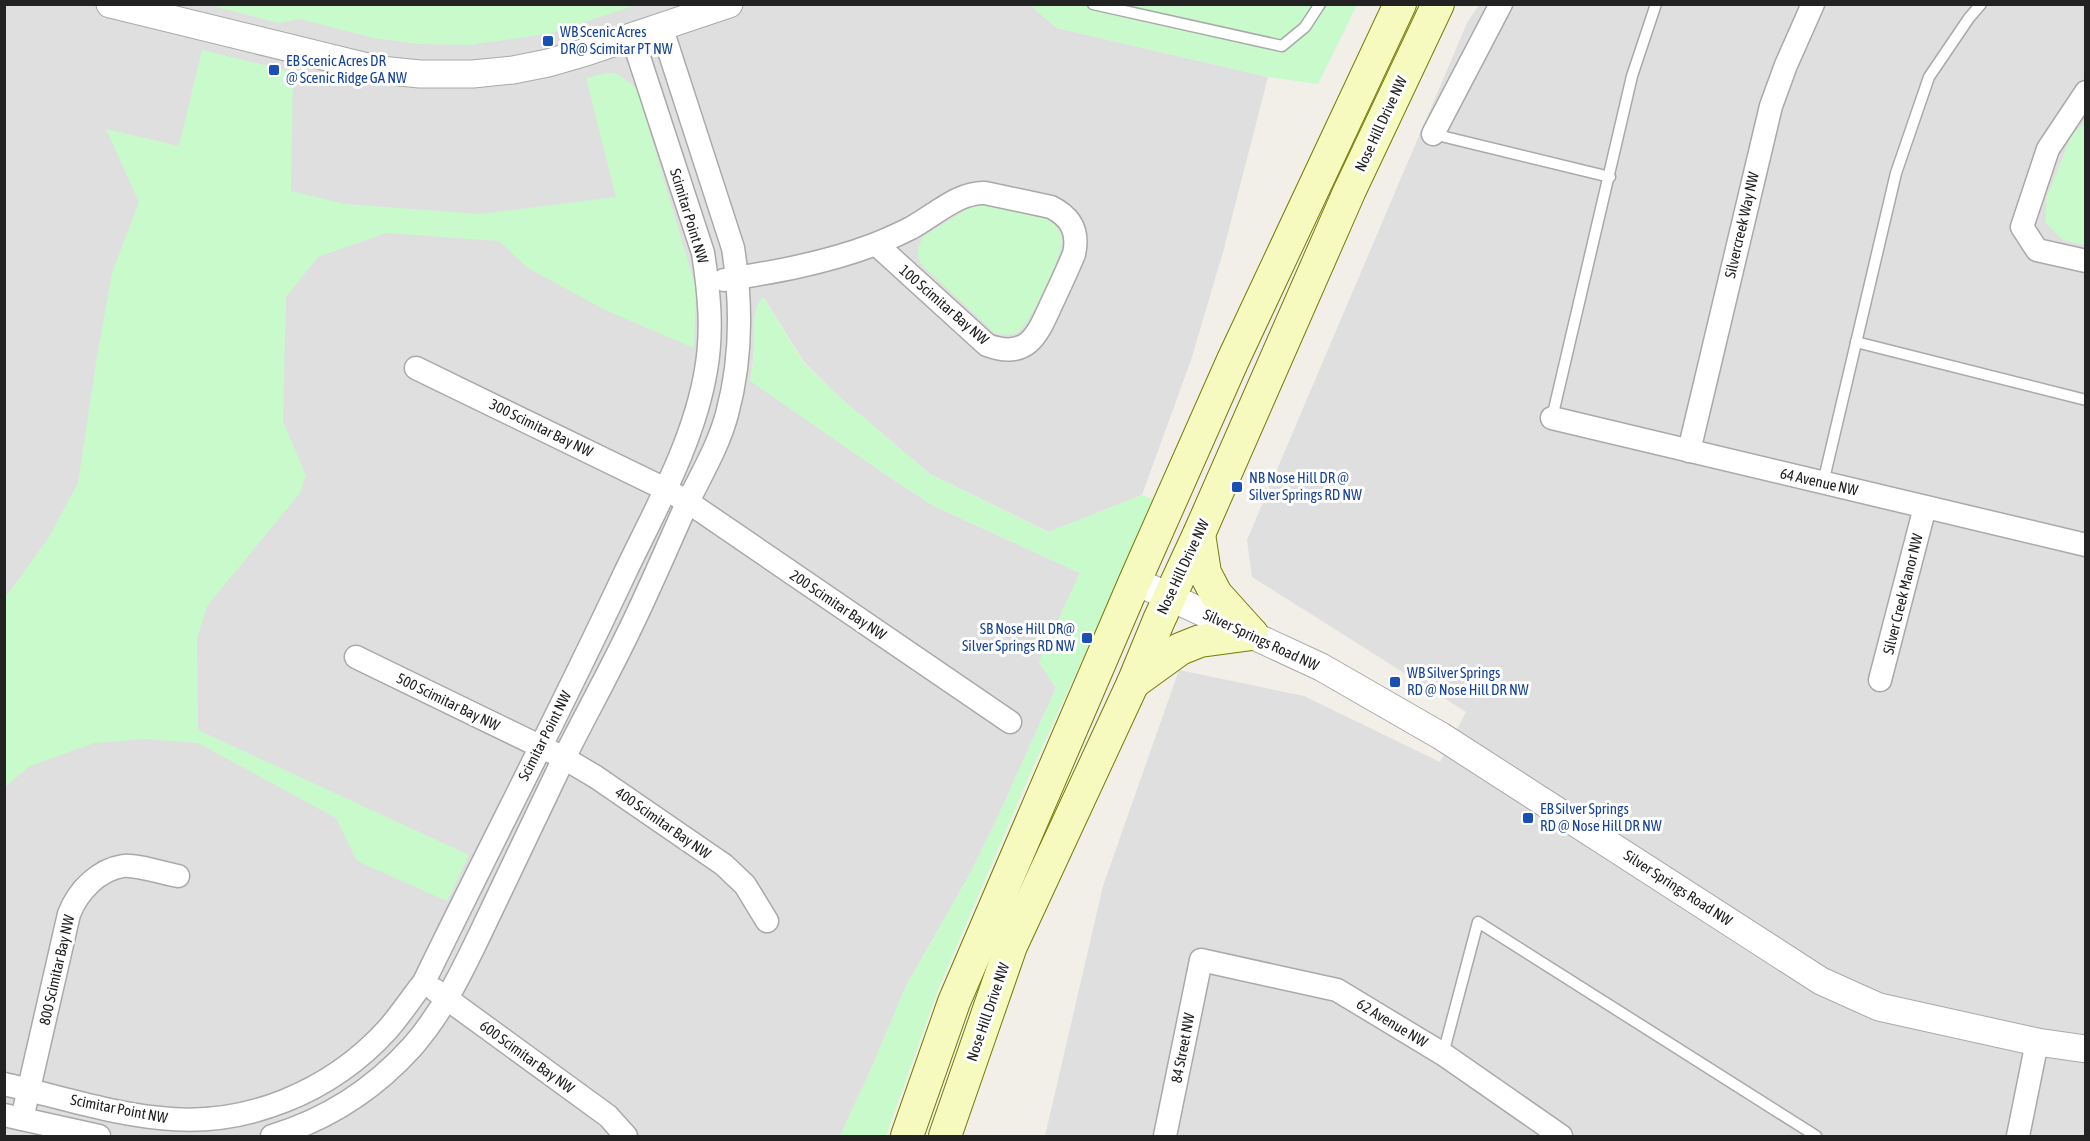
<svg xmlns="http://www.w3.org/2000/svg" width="2090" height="1141" viewBox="0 0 2090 1141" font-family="'Asap Condensed',sans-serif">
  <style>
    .residential { fill: #e0dfdf }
    .park { fill: #c8facc }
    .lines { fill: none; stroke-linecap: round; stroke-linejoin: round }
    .service-casing { stroke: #a9a9a9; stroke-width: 13 }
    .minor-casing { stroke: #a9a9a9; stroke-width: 25 }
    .tertiary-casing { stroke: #a9a9a9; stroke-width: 29 }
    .secondary-casing { stroke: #707d05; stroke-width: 34 }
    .service { stroke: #fff; stroke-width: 10 }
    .minor { stroke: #fff; stroke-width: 22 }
    .tertiary { stroke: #fff; stroke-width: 27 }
    .secondary { stroke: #f7fabf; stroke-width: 32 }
    .transit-dot { fill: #1a4fb4; stroke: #fff; stroke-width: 2 }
    .labels { text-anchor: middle; stroke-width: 6; stroke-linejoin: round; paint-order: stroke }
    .transit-label { font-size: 15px; fill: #164399; stroke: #fff; text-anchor: start }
    .street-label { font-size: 15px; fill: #222; stroke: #fff }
  </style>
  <rect width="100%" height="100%" fill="#f2efe9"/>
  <!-- residential -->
  <g class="residential">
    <polygon points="5,5 1030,5 1057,28 1268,77 1223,252 1191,360 1142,495 1049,532 930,474 837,395 804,362 764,298 759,302 754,319 754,349 751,381 892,479 934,506 1080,573 1039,662 1056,688 995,823 971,872 906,986 872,1067 840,1136 5,1136"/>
    <polygon points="1479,5 2085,5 2085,1136 1045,1136 1103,886 1179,670 1304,696 1440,762 1466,712 1252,577 1247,540 1467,23"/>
  </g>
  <!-- park -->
  <g class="park">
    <polygon points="210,5 636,4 636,5 548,34 469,45 419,44 374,38 300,19 278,23"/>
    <polygon points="1030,5 1357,5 1318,84 1268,77 1057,28"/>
    <path d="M 202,50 L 293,72 L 291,191 L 345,204 L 480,214 L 616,197 L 586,78 C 616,70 614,70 637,89 L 696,289 L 694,348 L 605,310 L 528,268 L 499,241 L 386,233 L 318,257 L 286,297 L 283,421 L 306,476 L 300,493 L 207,606 L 197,639 L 198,730 L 469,855 L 447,901 L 357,861 L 336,818 L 198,743 L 146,739 L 94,743 L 30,766 L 5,787 L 5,596 L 11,590 L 49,537 L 78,483 L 96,363 L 112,273 L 139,202 L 106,129 L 179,146 Z"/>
    <polygon points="2085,122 2085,245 2063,240 2045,222 2047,197 2071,136"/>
    <path d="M 987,205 L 1049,220 C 1055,225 1061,231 1062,239 C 1064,252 1029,326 1018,332 C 1011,336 1003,335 995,333 L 921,264 C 916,253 917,246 924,236 L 969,208 Z"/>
    <path d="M 763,297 L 804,363 L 837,395 L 930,474 L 1048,532 L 1142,495 L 1155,500 L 1034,765 L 938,990 L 886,1136 L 840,1136 L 872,1067 L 906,986 L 971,872 L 995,823 L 1056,688 L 1039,662 L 1080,573 L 934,506 L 892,479 L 750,381 C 752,370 754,359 754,347 C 755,331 751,309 763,297 Z"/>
  </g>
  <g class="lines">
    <defs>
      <g id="service">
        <polyline points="1093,4 1282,46 1305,27 1320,4"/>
        <polyline points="1433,134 1610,177"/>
        <polyline points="1856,342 2086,400"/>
        <polyline points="1552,418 1632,76 1656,4"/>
        <polyline points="1823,483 1896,173 1929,77 1969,18 1981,4"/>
        <polyline points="1443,1054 1478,922 1816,1136"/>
      </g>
      <g id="minor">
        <polyline points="2086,92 2048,149 2022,227 2037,250 2086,261"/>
        <polyline points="1433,134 1501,4"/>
        <path d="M 724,280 C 775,272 825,263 873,245 C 886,240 899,234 911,228 C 935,215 958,192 985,193 L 1051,207 C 1071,217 1079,232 1074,254 C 1067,271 1059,288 1051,305 C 1037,336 1027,360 987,345 L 876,244"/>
        <polyline points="416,368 665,489 688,502 1010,722"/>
        <polyline points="1552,418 2086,545"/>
        <polyline points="1689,451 1771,106 1786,65 1813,4"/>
        <polyline points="356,657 564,758 596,777 724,865 745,885 767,921"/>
        <polyline points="1880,680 1925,507"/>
        <polyline points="435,990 608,1116 626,1136"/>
        <path d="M 4,1084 C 56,1096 108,1113 160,1118 C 245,1128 331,1092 388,1029 C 401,1014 412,997 424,982 C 490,846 560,712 624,575 C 655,510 694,442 706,370 C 713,331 709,291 703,253 L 632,36"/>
        <polyline points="4,1115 99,1136"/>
        <path d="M 22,1119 L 69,914 C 78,891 98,870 123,866 C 134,864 166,874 178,876"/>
        <path d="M 272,1136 C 326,1120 374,1089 412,1047 C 447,1007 468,959 491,911 C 515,861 539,810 563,760 C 585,716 609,673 630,629 C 649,590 666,550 684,510 C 699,478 718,448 727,414 C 742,359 742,304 733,248 L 661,26"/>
        <polyline points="1165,1136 1201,960 1337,990 1443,1054 1561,1136"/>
        <polyline points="2018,1136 2037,1042"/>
      </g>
      <g id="tertiary">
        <polyline points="110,4 380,70 420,74 473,74 513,70 548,63 586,52 729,4"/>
        <polyline points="1135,581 1321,667 1441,736 1821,981 1879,1007 2037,1042 2086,1049"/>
      </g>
      <g id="secondary">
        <polyline points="1199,534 1205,573 1216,594 1252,634"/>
        <polyline points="1133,683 1180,649 1200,641 1252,634"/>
        <polyline points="907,1136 954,1002 1135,581 1233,360 1400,4"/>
        <polyline points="945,1136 1011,946 1133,683 1159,620 1199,534 1350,190 1438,4"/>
      </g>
    </defs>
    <!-- service casing -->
    <use href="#service" class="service-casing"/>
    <!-- minor casing -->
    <use href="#minor" class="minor-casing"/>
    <!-- tertiary casing -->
    <use href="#tertiary" class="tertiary-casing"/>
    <!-- secondary casing -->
    <use href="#secondary" class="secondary-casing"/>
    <!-- service -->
    <use href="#service" class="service"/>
    <!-- minor -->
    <use href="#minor" class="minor"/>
    <!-- tertiary -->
    <use href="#tertiary" class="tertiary"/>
    <!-- secondary -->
    <use href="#secondary" class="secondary"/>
  </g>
  <!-- markers -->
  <g class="transit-dot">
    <rect x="542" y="35" width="12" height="12" rx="3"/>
    <rect x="268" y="64" width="12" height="12" rx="3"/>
    <rect x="1231" y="481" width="12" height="12" rx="3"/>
    <rect x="1081" y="632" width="12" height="12" rx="3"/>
    <rect x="1389" y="676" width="12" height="12" rx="3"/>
    <rect x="1522" y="812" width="12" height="12" rx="3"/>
  </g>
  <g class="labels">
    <!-- transit labels -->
    <g class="transit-label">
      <text x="560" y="37">WB Scenic Acres<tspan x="560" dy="17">DR@ Scimitar PT NW</tspan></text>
      <text x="286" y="66">EB Scenic Acres DR<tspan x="286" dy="17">@ Scenic Ridge GA NW</tspan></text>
      <text x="1249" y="483">NB Nose Hill DR @<tspan x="1249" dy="17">Silver Springs RD NW</tspan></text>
      <text x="1075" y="634" text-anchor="end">SB Nose Hill DR@<tspan x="1075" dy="17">Silver Springs RD NW</tspan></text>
      <text x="1407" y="678">WB Silver Springs<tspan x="1407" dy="17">RD @ Nose Hill DR NW</tspan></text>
      <text x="1540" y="814">EB Silver Springs<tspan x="1540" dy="17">RD @ Nose Hill DR NW</tspan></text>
    </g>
    <!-- street labels -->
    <g class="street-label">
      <text transform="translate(1381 124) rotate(-65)" y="5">Nose Hill Drive NW</text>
      <text transform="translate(689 216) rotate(73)" y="5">Scimitar Point NW</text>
      <text transform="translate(1742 225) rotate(-77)" y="5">Silvercreek Way NW</text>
      <text transform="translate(944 305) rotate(41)" y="5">100 Scimitar Bay NW</text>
      <text transform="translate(541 428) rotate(26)" y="5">300 Scimitar Bay NW</text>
      <text transform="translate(1819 482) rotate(13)" y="5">64 Avenue NW</text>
      <text transform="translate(1183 567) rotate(-65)" y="5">Nose Hill Drive NW</text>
      <text transform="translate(1903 594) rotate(-76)" y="5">Silver Creek Manor NW</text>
      <text transform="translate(838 605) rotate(34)" y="5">200 Scimitar Bay NW</text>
      <text transform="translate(1261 640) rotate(25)" y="5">Silver Springs Road NW</text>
      <text transform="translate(448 702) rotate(26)" y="5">500 Scimitar Bay NW</text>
      <text transform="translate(545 736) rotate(-63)" y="5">Scimitar Point NW</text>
      <text transform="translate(663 823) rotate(35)" y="5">400 Scimitar Bay NW</text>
      <text transform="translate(1678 888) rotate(33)" y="5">Silver Springs Road NW</text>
      <text transform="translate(57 970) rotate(-77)" y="5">800 Scimitar Bay NW</text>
      <text transform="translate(988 1012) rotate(-71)" y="5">Nose Hill Drive NW</text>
      <text transform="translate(1392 1023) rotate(31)" y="5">62 Avenue NW</text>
      <text transform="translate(1183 1048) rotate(-79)" y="5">84 Street NW</text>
      <text transform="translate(527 1057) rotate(36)" y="5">600 Scimitar Bay NW</text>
      <text transform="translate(119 1109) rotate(11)" y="5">Scimitar Point NW</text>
    </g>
  </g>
  <!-- border -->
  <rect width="2090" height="1141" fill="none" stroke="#222222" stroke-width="12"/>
</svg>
